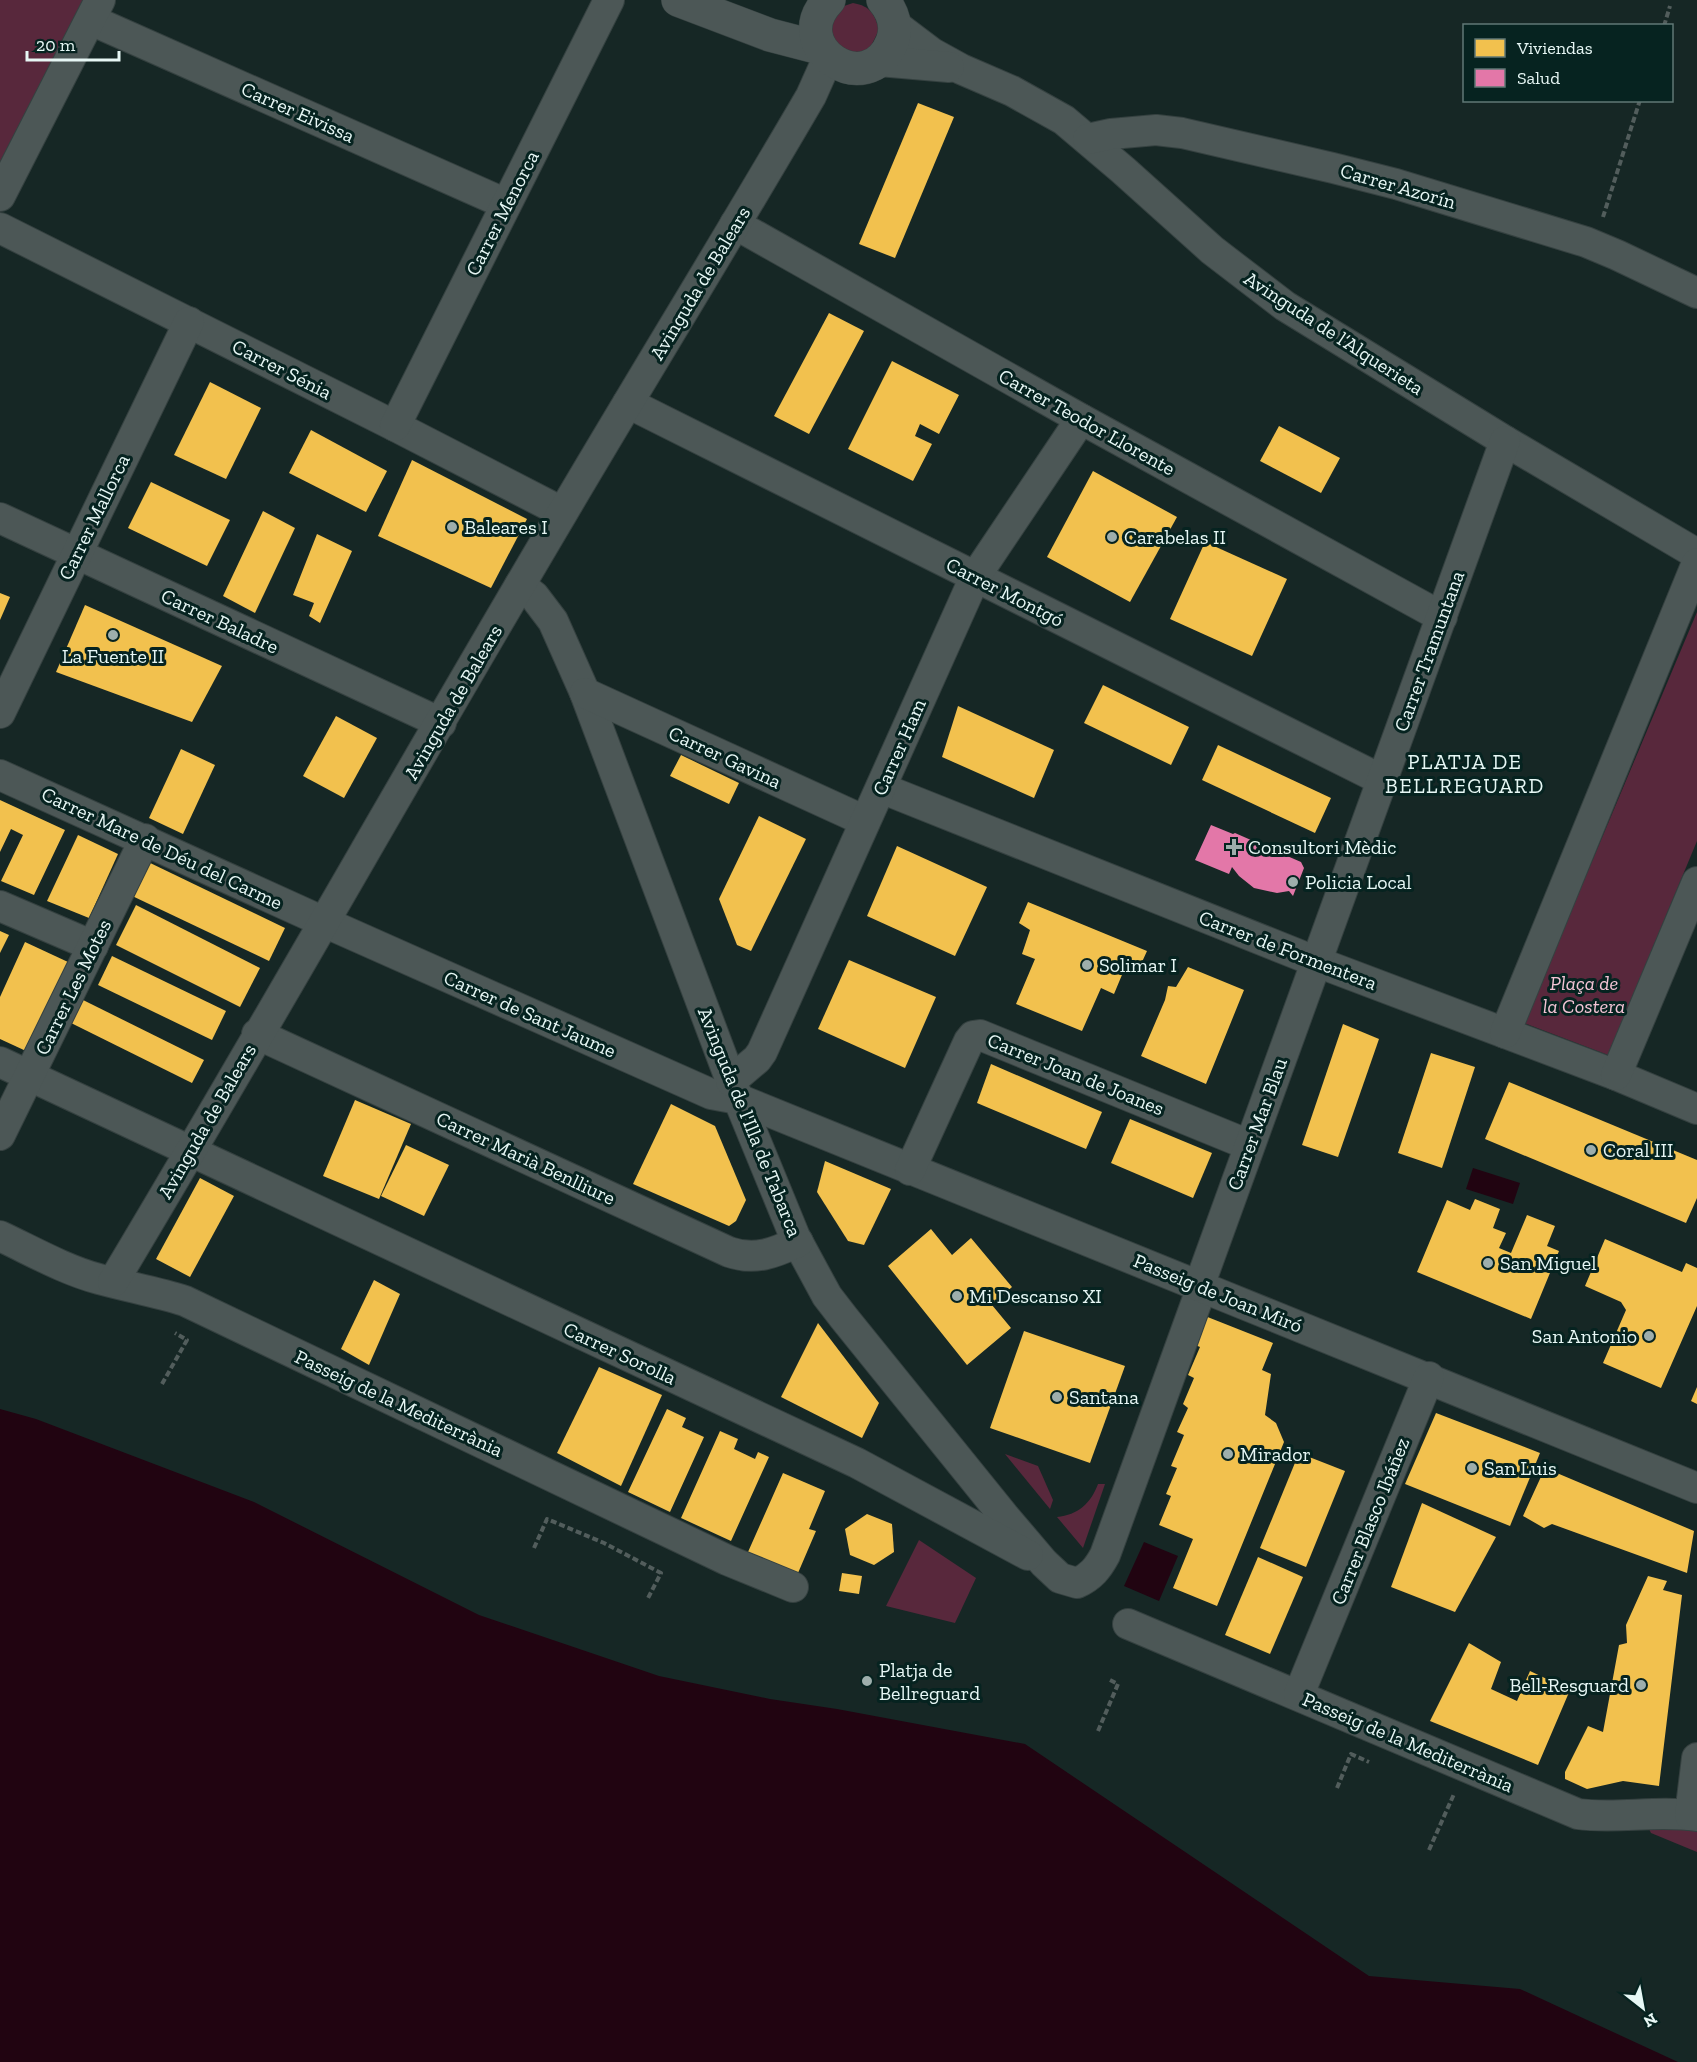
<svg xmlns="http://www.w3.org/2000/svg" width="1697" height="2062" viewBox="0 0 1697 2062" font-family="'Zilla Slab',serif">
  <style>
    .green { fill: #58283c }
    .water { fill: #210411 }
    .homes { fill: #f2c14e }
    .health { fill: #e377a8 }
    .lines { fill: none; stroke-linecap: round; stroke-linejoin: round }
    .street-casing { stroke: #354140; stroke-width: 32 }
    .secondary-casing { stroke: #354140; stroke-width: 34 }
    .path { stroke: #525d5c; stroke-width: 4; stroke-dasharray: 6 3; stroke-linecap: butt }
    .street { stroke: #4c5756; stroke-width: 30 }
    .secondary { stroke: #4c5756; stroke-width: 33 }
    .poi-dot { fill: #9eaeac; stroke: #062320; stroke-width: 2 }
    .labels { text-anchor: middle; stroke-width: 6; stroke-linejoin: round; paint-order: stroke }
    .street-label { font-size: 20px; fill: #e7f7f5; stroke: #062320 }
    .poi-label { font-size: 20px; fill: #e7f7f5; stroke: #062320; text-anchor: start }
    .park-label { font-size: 20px; font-style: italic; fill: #f4c4d5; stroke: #062320 }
    .neighbourhood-label { font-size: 21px; letter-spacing: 1.5px; fill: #e7f7f5; stroke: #062320 }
  </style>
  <rect width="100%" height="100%" fill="#162725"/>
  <!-- green -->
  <g class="green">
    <polygon points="0,0 83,0 0,162"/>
    <path d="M 853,3 C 871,6 875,15 879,30 L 868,52 L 841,53 L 828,23 L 838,8 Z"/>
    <polygon points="1697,612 1697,841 1608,1055 1524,1023"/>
    <polygon points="1005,1454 1038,1466 1053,1500 1050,1509"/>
    <path d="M 1098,1484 L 1105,1484 L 1083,1548 L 1057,1517 C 1078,1515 1091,1503 1098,1484 Z"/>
    <polygon points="919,1540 976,1578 955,1623 886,1606"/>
    <polygon points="1649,1825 1697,1826 1697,1852 1651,1833 1649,1829"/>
  </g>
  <!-- water -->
  <g class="water">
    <polygon points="1473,1168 1520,1183 1513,1204 1466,1189"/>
    <polygon points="0,1409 36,1419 254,1502 479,1615 659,1676 770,1699 837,1709 1025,1744 1369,1976 1520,1989 1678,2062 0,2062"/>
    <polygon points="1144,1542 1178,1556 1159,1601 1124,1586"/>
  </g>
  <!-- homes -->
  <g class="homes">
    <polygon points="918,103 954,117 895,258 859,244"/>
    <polygon points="829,313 864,331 809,434 774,416"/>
    <polygon points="892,361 959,395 939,434 920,424 915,436 932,444 913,481 848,449"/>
    <polygon points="210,382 261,408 226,479 174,455"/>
    <polygon points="1279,426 1340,458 1321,493 1260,461"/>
    <polygon points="311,430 387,471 366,512 289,473"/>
    <polygon points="412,460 527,519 491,588 378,536"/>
    <polygon points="1093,471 1177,517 1130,602 1047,557"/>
    <polygon points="151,482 230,520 207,566 128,528"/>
    <polygon points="263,511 295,528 255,613 223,596"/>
    <polygon points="317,534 352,551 320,623 309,616 314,603 293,595"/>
    <polygon points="1205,542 1287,579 1252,656 1170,619"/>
    <polygon points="0,593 10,597 0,620"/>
    <polygon points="85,605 222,666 192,722 56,672"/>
    <polygon points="1103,685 1189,727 1171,765 1084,723"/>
    <polygon points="958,706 1054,750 1034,798 942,757"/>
    <polygon points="336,716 377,738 344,798 303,776"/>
    <polygon points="1218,745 1331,798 1315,833 1202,780"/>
    <polygon points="181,749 215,765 183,834 149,818"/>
    <polygon points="681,755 739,783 729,804 670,776"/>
    <polygon points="0,800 65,830 34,895 1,881 23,835 11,829 0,852"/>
    <polygon points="759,816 806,839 751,951 737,945 719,899"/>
    <polygon points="78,835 118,854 89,918 47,901"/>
    <polygon points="897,846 987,887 955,956 867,916"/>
    <polygon points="144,860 285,928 269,961 128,894"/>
    <polygon points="1028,902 1147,951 1137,973 1124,970 1114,994 1101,988 1082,1031 1016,1004 1035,959 1022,954 1030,930 1019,923"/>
    <polygon points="136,905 260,968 240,1007 116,945"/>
    <polygon points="0,931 9,935 0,953"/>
    <polygon points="25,942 68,962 26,1051 0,1039 0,997"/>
    <polygon points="112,956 226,1011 212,1040 98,985"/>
    <polygon points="849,960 936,997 905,1068 818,1029"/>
    <polygon points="1188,967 1244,990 1206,1084 1141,1056 1165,1000 1168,986 1176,987"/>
    <polygon points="79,998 204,1060 192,1083 67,1021"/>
    <polygon points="1343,1024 1379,1039 1338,1157 1302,1145"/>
    <polygon points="1431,1053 1475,1067 1442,1168 1398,1153"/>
    <polygon points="991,1064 1102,1112 1086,1149 977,1103"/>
    <polygon points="1509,1082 1697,1160 1697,1198 1686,1223 1485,1139"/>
    <polygon points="355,1100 411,1124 379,1199 323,1176"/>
    <polygon points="671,1104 715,1126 746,1200 736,1221 729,1226 633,1184"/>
    <polygon points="1130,1119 1212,1153 1193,1198 1111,1163"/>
    <polygon points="406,1145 449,1165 424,1216 381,1196"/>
    <polygon points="825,1161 891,1189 864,1245 848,1241 817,1192"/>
    <polygon points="200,1178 234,1196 190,1277 156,1259"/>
    <polygon points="1475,1199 1500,1209 1493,1228 1506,1233 1499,1248 1511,1253 1527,1215 1555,1226 1547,1246 1559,1251 1531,1319 1417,1272 1447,1200 1470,1210"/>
    <polygon points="931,1229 952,1255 971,1238 1012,1287 992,1305 1011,1328 967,1365 888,1266"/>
    <polygon points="1605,1239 1682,1272 1686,1263 1697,1268 1697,1306 1661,1388 1603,1363 1626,1310 1621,1302 1585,1286"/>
    <polygon points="374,1280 400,1294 369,1365 341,1349"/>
    <polygon points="1205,1316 1273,1343 1262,1370 1271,1374 1265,1415 1276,1423 1284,1442 1217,1606 1173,1588 1193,1539 1159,1525 1171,1496 1166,1494 1177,1468 1171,1466 1184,1435 1177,1432 1188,1408 1183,1404 1194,1378 1188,1375 1200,1347 1193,1344"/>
    <polygon points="818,1323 879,1403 862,1438 781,1397"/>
    <polygon points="1024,1331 1125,1366 1090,1463 990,1428"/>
    <polygon points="599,1367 662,1395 621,1486 557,1453"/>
    <polygon points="1697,1387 1697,1404 1691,1401"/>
    <polygon points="667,1409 686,1418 682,1427 704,1437 670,1512 628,1492"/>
    <polygon points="1436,1413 1540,1453 1510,1526 1405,1484"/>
    <polygon points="720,1431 738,1439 734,1449 755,1459 758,1452 769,1457 731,1541 681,1518"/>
    <polygon points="1299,1453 1345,1471 1306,1567 1260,1548"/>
    <polygon points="1545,1468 1694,1531 1687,1573 1552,1524 1544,1528 1523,1516"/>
    <polygon points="783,1473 825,1491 809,1529 816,1531 798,1573 748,1552"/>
    <polygon points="1422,1503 1496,1537 1455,1612 1391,1587"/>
    <polygon points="867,1514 892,1524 894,1552 874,1565 850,1555 845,1529"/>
    <polygon points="1258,1557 1303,1577 1270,1654 1225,1635"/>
    <polygon points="842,1573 862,1576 859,1594 839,1591"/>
    <polygon points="1648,1576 1667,1581 1663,1590 1682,1595 1659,1786 1623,1781 1587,1789 1565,1779 1565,1772 1588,1726 1603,1732 1619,1645 1627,1643 1626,1625"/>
    <polygon points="1469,1643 1501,1662 1491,1689 1517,1701 1530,1671 1570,1690 1538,1765 1430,1721"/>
  </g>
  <!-- health -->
  <polygon class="health" points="1211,825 1233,834 1235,833 1301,862 1304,868 1293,896 1289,891 1277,893 1254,888 1239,876 1232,867 1229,874 1195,860"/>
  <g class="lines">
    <defs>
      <g id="street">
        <polyline points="91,20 506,204"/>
        <polyline points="895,25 932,53 961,69 1012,91 1064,120 1123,170 1212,250 1285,306 1505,441 1697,554"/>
        <polyline points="879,61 949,67"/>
        <polyline points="1088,139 1111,134 1156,130 1182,133 1333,168 1396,184 1586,242 1617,255 1697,293"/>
        <polyline points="0,196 100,0"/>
        <polyline points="735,224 1081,419 1442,617"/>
        <polyline points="0,228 395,426 562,512"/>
        <polyline points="628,403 1382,780"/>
        <polyline points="395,426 609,0"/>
        <polyline points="0,518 441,723"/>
        <path d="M 520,585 L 534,596 L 553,621 L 585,693 L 731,1081 L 795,1237 L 827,1296 L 844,1318 L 1004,1516 L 1044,1563 L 1060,1578 L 1077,1583 C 1091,1577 1098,1568 1105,1555 L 1202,1287"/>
        <polyline points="585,693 865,821"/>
        <polyline points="0,713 189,322"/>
        <path d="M 0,775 L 324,922 L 711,1094 L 738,1099 C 1057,1231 1378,1356 1697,1488"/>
        <polyline points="881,788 1317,962 1616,1075 1697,1109"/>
        <polyline points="0,906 93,946"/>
        <polyline points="1505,1033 1697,563"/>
        <path d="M 257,1034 L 729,1252 C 755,1261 774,1253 798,1242"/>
        <polyline points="0,1062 857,1463 1028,1555"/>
        <polyline points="1616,1075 1697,882"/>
        <polyline points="731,1081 757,1059 762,1052 975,577 1081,419"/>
        <polyline points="0,1135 145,839"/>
        <polyline points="910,1170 969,1041 973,1036 980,1035 1249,1145"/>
        <path d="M 0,1236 C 32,1251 65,1270 99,1279 C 128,1287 157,1292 185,1301 L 727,1560 L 793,1587"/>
        <path d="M 113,1282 C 266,1027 411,768 563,512 C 645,373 730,235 811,96 L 828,58"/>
        <polyline points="1199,1286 1505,441"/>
        <path d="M 1128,1624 L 1578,1814 C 1617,1819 1658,1810 1697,1816"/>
        <polyline points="1299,1694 1429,1377"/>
        <polyline points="1690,1815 1697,1758"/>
      </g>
      <g id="secondary">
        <polyline points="678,0 770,35 820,48"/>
        <path d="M 829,0 C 783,47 868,102 892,42 C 898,27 893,12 883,0"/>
      </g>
    </defs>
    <!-- street casing -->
    <use href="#street" class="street-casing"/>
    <!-- secondary casing -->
    <use href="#secondary" class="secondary-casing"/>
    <!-- path -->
    <g class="path">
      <polyline points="1664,26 1670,6"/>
      <polyline points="1603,217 1640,100"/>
      <polyline points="162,1384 187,1340 175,1333"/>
      <polyline points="534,1548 547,1519 604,1543 661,1573 647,1600"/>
      <polyline points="1098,1731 1118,1684 1108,1679"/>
      <polyline points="1337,1788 1351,1754 1369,1762"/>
      <polyline points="1429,1850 1454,1794"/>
    </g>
    <!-- street -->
    <use href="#street" class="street"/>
    <!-- secondary -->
    <use href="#secondary" class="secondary"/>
  </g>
  <!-- markers -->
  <g class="poi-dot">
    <circle cx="452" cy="527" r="6"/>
    <circle cx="1112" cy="537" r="6"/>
    <circle cx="113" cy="635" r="6"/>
    <path d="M1231 838h6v6h6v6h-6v6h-6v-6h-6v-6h6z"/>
    <circle cx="1293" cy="882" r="6"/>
    <circle cx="1087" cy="965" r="6"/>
    <circle cx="1591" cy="1150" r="6"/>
    <circle cx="1488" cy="1263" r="6"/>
    <circle cx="957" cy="1296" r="6"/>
    <circle cx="1649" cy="1336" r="6"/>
    <circle cx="1057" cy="1397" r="6"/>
    <circle cx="1228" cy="1454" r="6"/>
    <circle cx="1472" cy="1468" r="6"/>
    <circle cx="867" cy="1681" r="6"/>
    <circle cx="1641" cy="1685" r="6"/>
  </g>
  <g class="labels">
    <!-- street labels -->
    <g class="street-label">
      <text transform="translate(298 112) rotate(24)" y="7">Carrer Eivissa</text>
      <text transform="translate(1398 186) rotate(16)" y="7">Carrer Azorín</text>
      <text transform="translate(502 213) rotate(-63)" y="7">Carrer Menorca</text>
      <text transform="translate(700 283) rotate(-59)" y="7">Avinguda de Balears</text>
      <text transform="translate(1334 333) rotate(33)" y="7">Avinguda de l’Alquerieta</text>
      <text transform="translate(282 369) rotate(27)" y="7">Carrer Sénia</text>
      <text transform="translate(1087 422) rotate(29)" y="7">Carrer Teodor Llorente</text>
      <text transform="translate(94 517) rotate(-64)" y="7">Carrer Mallorca</text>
      <text transform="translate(1005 592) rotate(27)" y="7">Carrer Montgó</text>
      <text transform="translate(220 621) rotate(25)" y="7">Carrer Baladre</text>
      <text transform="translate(1429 651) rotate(-70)" y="7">Carrer Tramuntana</text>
      <text transform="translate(453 702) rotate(-60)" y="7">Avinguda de Balears</text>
      <text transform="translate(899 747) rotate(-66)" y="7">Carrer Ham</text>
      <text transform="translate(725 757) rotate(25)" y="7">Carrer Gavina</text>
      <text transform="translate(162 848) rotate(25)" y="7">Carrer Mare de Déu del Carme</text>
      <text transform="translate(1288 950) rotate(21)" y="7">Carrer de Formentera</text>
      <text transform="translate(73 987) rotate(-64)" y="7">Carrer Les Motes</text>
      <text transform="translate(530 1014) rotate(24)" y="7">Carrer de Sant Jaume</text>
      <text transform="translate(1076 1074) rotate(22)" y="7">Carrer Joan de Joanes</text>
      <text transform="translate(207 1121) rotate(-60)" y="7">Avinguda de Balears</text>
      <text transform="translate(750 1122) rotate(68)" y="7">Avinguda de l'Illa de Tabarca</text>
      <text transform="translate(1257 1124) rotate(-70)" y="7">Carrer Mar Blau</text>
      <text transform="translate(526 1158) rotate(25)" y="7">Carrer Marià Benlliure</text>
      <text transform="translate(1218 1293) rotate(22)" y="7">Passeig de Joan Miró</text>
      <text transform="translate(620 1353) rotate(25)" y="7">Carrer Sorolla</text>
      <text transform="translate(399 1403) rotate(25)" y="7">Passeig de la Mediterrània</text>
      <text transform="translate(1370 1521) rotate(-68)" y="7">Carrer Blasco Ibáñez</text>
      <text transform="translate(1408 1742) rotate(23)" y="7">Passeig de la Mediterrània</text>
    </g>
    <!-- poi labels -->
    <g class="poi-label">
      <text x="464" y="534">Baleares I</text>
      <text x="1124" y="544">Carabelas II</text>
      <text x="113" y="663" text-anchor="middle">La Fuente II</text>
      <text x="1248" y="854">Consultori Mèdic</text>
      <text x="1305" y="889">Policia Local</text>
      <text x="1099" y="972">Solimar I</text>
      <text x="1603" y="1157">Coral III</text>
      <text x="1500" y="1270">San Miguel</text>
      <text x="969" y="1303">Mi Descanso XI</text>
      <text x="1637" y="1343" text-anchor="end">San Antonio</text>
      <text x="1069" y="1404">Santana</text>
      <text x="1240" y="1461">Mirador</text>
      <text x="1484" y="1475">San Luis</text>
      <text x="879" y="1677">Platja de<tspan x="879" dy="23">Bellreguard</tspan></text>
      <text x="1629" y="1692" text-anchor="end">Bell-Resguard</text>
    </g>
    <!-- park labels -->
    <g class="park-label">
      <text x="1584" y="990">Plaça de<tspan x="1584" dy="23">la Costera</tspan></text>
    </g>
    <!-- neighbourhood labels -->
    <g class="neighbourhood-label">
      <text x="1465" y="769">PLATJA DE<tspan x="1465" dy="24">BELLREGUARD</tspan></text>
    </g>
  </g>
  <!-- legend -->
  <rect x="1463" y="24" width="210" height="78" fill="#062320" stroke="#607875" stroke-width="1.5"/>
  <rect x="1475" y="39" width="30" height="18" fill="#f2c14e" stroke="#607875" stroke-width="1.5"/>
  <text x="1517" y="54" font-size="18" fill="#e7f7f5">Viviendas</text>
  <rect x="1475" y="69" width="30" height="18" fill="#e377a8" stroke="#607875" stroke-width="1.5"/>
  <text x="1517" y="84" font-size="18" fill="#e7f7f5">Salud</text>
  <!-- north arrow -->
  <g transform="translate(1643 2008) rotate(149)" stroke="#062320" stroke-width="4.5" paint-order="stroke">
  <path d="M0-4.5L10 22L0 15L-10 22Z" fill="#e7f7f5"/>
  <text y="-9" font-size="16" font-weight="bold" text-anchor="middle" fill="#e7f7f5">N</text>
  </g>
  <!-- scale -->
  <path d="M27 51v9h92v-9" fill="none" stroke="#e7f7f5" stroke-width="3"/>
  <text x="36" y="51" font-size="18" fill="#e7f7f5" stroke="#062320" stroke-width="4.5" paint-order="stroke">20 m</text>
</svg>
